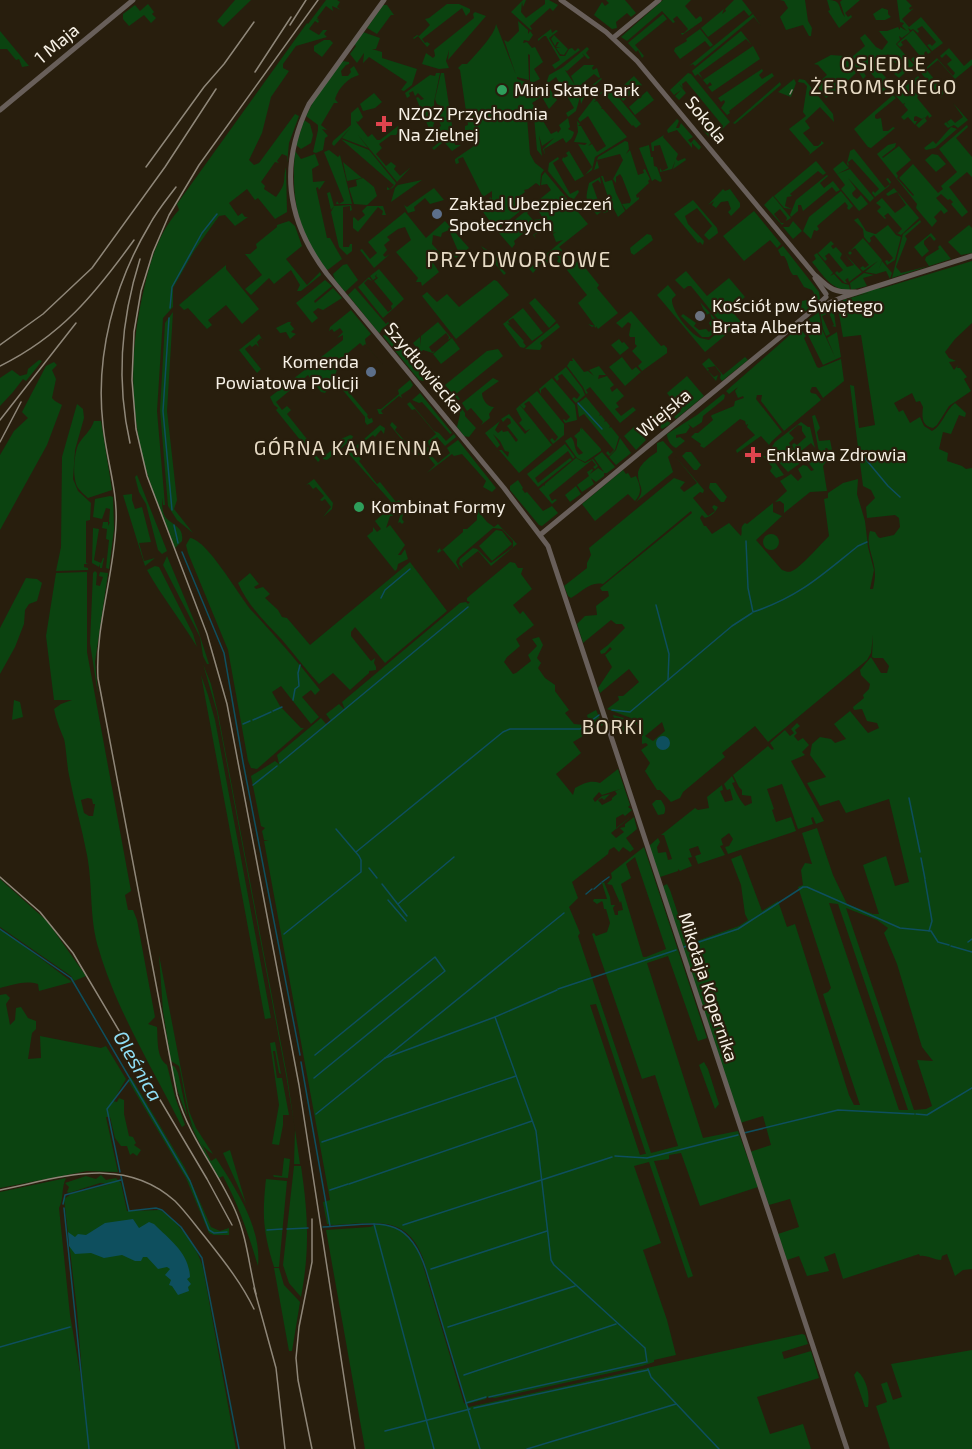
<svg xmlns="http://www.w3.org/2000/svg" width="972" height="1449" viewBox="0 0 972 1449" font-family="'Exo 2',sans-serif">
  <style>
    .green { fill: #0b4310; fill-rule: evenodd }
    .water { fill: #0e4f5e }
    .lines { fill: none; stroke-linecap: round; stroke-linejoin: round }
    .stream { stroke: #0e4f5e; stroke-width: 1.5 }
    .minor { stroke: #685f5a; stroke-width: 5 }
    .rail { stroke: #8f8779; stroke-width: 1.5 }
    .leisure-dot { fill: #2e9e5b; stroke: #281e0d; stroke-width: 2 }
    .health-dot { fill: #e0444e; stroke: #281e0d; stroke-width: 2 }
    .service-dot { fill: #5c6f8a; stroke: #281e0d; stroke-width: 2 }
    .worship-dot { fill: #6b7280; stroke: #281e0d; stroke-width: 2 }
    .labels { text-anchor: middle; stroke-width: 4.5; stroke-linejoin: round; paint-order: stroke }
    .street-label { font-size: 18px; fill: #f7f1e6; stroke: #281e0d }
    .poi-label { font-size: 18px; fill: #f7f1e6; stroke: #281e0d; text-anchor: start }
    .neighbourhood-label { font-size: 20px; letter-spacing: 1.5px; fill: #e7dbc5; stroke: #281e0d }
    .water-label { font-size: 20px; font-style: italic; fill: #8fdef5; stroke: #281e0d }
    .quarter-label { font-size: 21px; letter-spacing: 1.5px; fill: #e7dbc5; stroke: #281e0d }
  </style>
  <rect width="100%" height="100%" fill="#281e0d"/>
  <!-- green -->
  <g class="green">
    <polygon points="235,0 251,0 223,27 217,21"/>
    <path d="M 326,0 L 337,0 L 340,2 L 337,7 L 341,10 L 332,6 L 333,11 L 326,6 L 317,18 L 320,20 L 316,19 L 319,21 L 318,23 L 315,21 L 309,29 L 319,35 L 323,30 L 327,30 L 324,34 L 327,37 L 296,46 L 283,64 L 283,68 L 289,71 L 271,97 L 262,133 L 249,160 L 254,165 L 259,163 L 295,114 L 299,116 L 289,143 L 287,163 L 287,156 L 282,154 L 277,161 L 279,163 L 275,162 L 261,182 L 265,186 L 264,189 L 276,197 C 288,181 282,182 286,167 L 287,212 L 275,219 L 258,198 L 255,200 L 247,189 L 229,203 L 238,216 L 242,213 L 245,217 L 248,217 L 235,226 L 225,215 L 219,216 L 194,251 L 173,288 L 173,307 L 163,318 L 157,411 L 165,505 L 163,505 L 162,498 C 162,504 162,513 166,518 C 174,526 184,527 182,541 L 175,548 C 165,520 153,494 145,466 C 129,407 130,347 144,289 C 150,261 159,232 179,210 L 177,204 L 307,23 L 308,24 Z"/>
    <polygon points="523,0 526,0 523,7 522,2 521,12 526,18 545,4 545,0 549,0 558,5 553,11 550,8 530,26 532,29 531,30 511,12"/>
    <polygon points="606,0 625,0 636,13 631,17 627,13 616,22 617,28 612,29 594,15 602,2 605,6 609,3"/>
    <polygon points="663,0 691,0 685,6 696,19 700,16 702,18 702,21 682,35 681,33 684,33 688,29 677,16 673,19 675,22 673,23 662,11 627,41 621,37"/>
    <polygon points="734,0 742,0 752,13 749,16 744,10 708,37 701,28 724,9 722,14 726,11 725,9"/>
    <polygon points="780,0 805,0 808,21 812,28 811,36 809,36 803,25 786,30 780,17 788,8 784,1"/>
    <path d="M 827,0 C 843,0 837,7 845,17 L 840,2 L 842,0 L 860,0 L 845,13 L 848,17 L 851,15 L 852,17 L 839,28 L 828,11 L 830,10 Z"/>
    <polygon points="897,0 906,0 912,6 909,8 910,10 914,8 902,19 909,27 921,17 943,43 932,51 927,45 930,44 932,46 936,42 922,26 917,29 919,31 918,33 913,29 911,30 908,28 910,32 902,38 899,36 900,40 896,44 914,65 899,78 894,74 896,72 898,74 902,71 888,54 884,57 886,60 884,61 876,54 882,62 877,67 891,84 879,96 874,91 877,89 879,91 883,87 868,70 864,73 866,76 863,79 852,61 858,60 853,59 853,56 865,46 860,38 865,34 876,47 882,50 888,42 879,31 887,31 898,27 900,30 900,27 907,31 902,26 904,23 900,22"/>
    <polygon points="148,4 154,12 152,14 156,18 151,23 144,15 129,26 123,19 123,14 135,5 140,11"/>
    <polygon points="447,4 459,4 470,9 470,12 466,16 462,8 422,39 425,43 427,42 430,44 427,47 418,36 414,39 413,38 417,35 419,36 430,25 425,19 429,18"/>
    <polygon points="383,5 387,5 394,15 391,15 377,34 367,28"/>
    <polygon points="882,8 888,10 888,14 891,17 885,20 876,20 873,14"/>
    <polygon points="475,12 486,16 448,60 449,50 446,61 449,68 439,69 422,64 426,53 433,58 435,56 434,50 474,18 473,14"/>
    <polygon points="663,14 667,19 635,45 644,56 642,58 638,50 636,52 628,43"/>
    <polygon points="753,14 761,26 754,17 695,66 693,64 689,66"/>
    <path d="M 518,21 L 528,30 L 528,34 L 530,31 L 533,35 L 529,41 L 524,40 L 523,43 L 527,42 L 532,48 L 535,47 L 543,62 L 534,69 L 540,79 L 532,83 L 530,81 L 530,55 L 528,54 L 529,80 L 517,77 L 517,79 L 534,85 L 541,97 L 532,103 L 551,134 L 557,131 L 558,133 L 561,129 L 559,125 L 568,118 L 570,127 L 568,129 L 574,132 C 573,138 570,140 566,143 L 563,138 L 544,149 L 545,155 L 543,149 L 554,138 L 542,146 L 539,135 L 542,156 L 537,150 L 534,117 L 527,118 L 530,154 L 535,163 L 544,170 L 541,174 L 540,186 L 536,183 L 528,189 L 524,190 L 525,192 L 516,199 L 522,208 L 519,204 L 517,205 L 516,209 L 520,210 L 519,212 L 498,229 L 495,228 L 483,212 L 490,197 L 492,199 L 492,191 L 483,197 L 463,157 L 458,159 L 459,163 L 456,164 L 455,161 L 455,159 L 474,146 L 471,130 L 465,130 L 465,126 L 468,125 L 460,70 L 458,68 L 462,64 L 467,64 C 475,55 495,35 496,24 L 516,75 L 504,40 L 508,42 L 519,31 Z"/>
    <polygon points="551,29 552,33 556,30 558,31 549,38 560,56 565,56 569,49 572,48 575,51 578,48 580,50 555,69 552,65 560,60 546,36 544,36 538,41 538,39"/>
    <polygon points="700,29 713,45 710,47 705,41 680,59 674,51 675,48 687,41 686,39"/>
    <polygon points="913,30 931,52 928,54 926,51 924,53 925,56 915,64 911,59 914,57 916,59 920,56 906,39 901,42 903,45 900,47 897,44"/>
    <polygon points="0,31 29,66 28,66 22,67 19,59 16,60 7,49 0,49"/>
    <polygon points="741,31 752,45 746,39 699,73 703,79 698,74 695,76 692,71"/>
    <polygon points="363,32 380,38 376,49 372,49 382,52 382,58 417,69 412,85 404,91 401,90 407,82 369,57 363,63 364,53 357,63 350,54 356,46 354,44"/>
    <polygon points="554,35 568,49 564,55 560,54 556,48 561,47 556,47 559,42 557,42 555,46 551,39"/>
    <polygon points="324,40 330,40 333,43 322,57 314,51 314,46"/>
    <polygon points="753,46 760,59 712,92 708,87 712,85 710,82 707,85 703,80"/>
    <polygon points="587,47 589,49 586,53 590,58 588,59 582,53 584,56 567,71 565,70 575,85 571,76 584,65 594,65 592,68 593,70 597,68 600,77 599,78 594,74 577,88 580,95 601,78 602,79 586,93 581,104 580,97 576,111 568,117 566,113 574,108 556,77 548,83 547,81 549,75 563,67"/>
    <polygon points="949,48 964,66 972,59 972,65 955,79 938,60 927,69 927,67 937,58 953,76 955,73 947,64 952,60 946,54 942,58 940,56"/>
    <polygon points="831,55 844,56 856,73 838,90 839,92 836,94 834,92 826,98 816,85 827,75 818,65 814,64"/>
    <path d="M 342,61 L 349,62 L 349,64 L 346,65 L 341,71 L 342,76 L 348,76 L 351,72 L 350,69 L 354,66 L 359,75 C 348,78 339,87 335,99 L 338,103 L 334,103 L 321,125 L 327,130 L 322,129 L 328,136 L 325,138 L 323,150 L 316,153 L 313,152 L 318,130 L 318,125 L 306,116 L 314,100 Z"/>
    <polygon points="925,68 945,92 941,96 943,99 921,73"/>
    <polygon points="762,69 763,71 759,75 762,79 772,73 774,76 729,111 730,113 727,115 721,108 725,102 724,100 721,102 718,98"/>
    <polygon points="436,73 440,73 434,102 434,112 430,107 436,118 433,126 437,129 441,126 436,112 441,106 437,104 435,99 441,73 444,73 455,145 461,145 452,151 445,143 442,143 434,150 432,148 442,140 436,132 440,134 445,141 444,135 436,131 431,133 416,98 418,97 421,100 424,99 418,93 415,96 413,91 409,93 410,96 407,98 405,93 430,75 435,76"/>
    <polygon points="688,73 691,74 730,122 716,135 709,137 703,130 711,123 718,131 723,126 686,81 682,84 683,88 679,84 686,93 679,100 675,96 681,90 674,95 670,90"/>
    <polygon points="634,76 642,85 623,101 616,92"/>
    <polygon points="918,76 922,81 911,87 910,92 912,94 919,92 921,94 917,97 918,99 932,116 929,118 928,115 925,118 927,121 919,128 916,125 925,117 922,119 916,116 914,117 914,121 917,121 915,125 908,117 904,120 901,117 908,110 904,105 905,103 903,104 895,95"/>
    <polygon points="794,79 796,83 791,97 778,92"/>
    <polygon points="799,79 805,80 833,114 834,122 820,107 805,121 810,128 803,133 814,146 818,146 821,143 821,141 824,143 809,155 810,153 789,129 806,116 803,112 807,86 804,83 798,82"/>
    <polygon points="780,82 781,85 735,124 733,123"/>
    <polygon points="546,83 557,100 549,109 542,97"/>
    <polygon points="607,86 609,86 641,124 636,128 633,125 632,126 603,92 596,98"/>
    <polygon points="647,91 654,100 635,115 629,107"/>
    <polygon points="374,93 382,102 375,108 363,111 360,104"/>
    <polygon points="893,95 896,98 875,115 875,118 877,119 881,118 883,131 888,131 893,127 895,128 871,148 868,147 854,129"/>
    <polygon points="594,98 596,100 594,102 597,101 602,108 601,109 603,109 627,137 595,157 592,170 585,175 592,167 578,144 585,145 587,143 574,142 578,132 577,121 580,124 578,126 581,126 591,143 588,146 592,144 597,152 606,146 588,116 580,122 578,119"/>
    <polygon points="953,103 968,120 958,128 954,125 948,128 944,124 946,122 950,126 947,122 951,119 955,123 963,117"/>
    <polygon points="358,107 363,117 358,122 356,121 357,123 368,137 372,134 377,140 380,140 398,126 400,129 396,135 391,135 379,144 382,148 376,154 386,166 391,162 396,166 394,169 400,176 411,167 397,182 358,135 368,148 342,138 351,127 334,146 332,144 333,141 351,125 351,113"/>
    <polygon points="677,119 679,121 676,128 679,128 681,123 693,137 688,140 691,143 694,139 701,147 699,150 692,143 692,148 677,130 668,133 667,130"/>
    <polygon points="304,120 310,124 313,135 311,143 301,149 296,145"/>
    <polygon points="967,125 968,127 956,138 972,157 972,177 967,172 949,187 968,212 962,217 951,204 953,202 950,199 948,200 941,194 936,198 948,211 944,214 941,210 934,217 937,221 932,227 916,208 917,204 877,154 888,145 896,143 895,147 882,157 883,158 899,146 911,160 896,173 898,176 897,178 913,196 914,195 899,178 913,164 938,193 943,189 941,186 957,172 939,149"/>
    <polygon points="951,127 957,129 935,148 926,150 924,148 933,141 936,144"/>
    <polygon points="664,135 663,137 678,154 676,159 678,161 685,158 686,160 673,169 675,161 672,169 660,172 660,168 662,171 668,168 660,145 654,146 654,151 652,151 651,143"/>
    <path d="M 341,139 L 369,150 L 396,183 C 395,186 391,190 387,190 L 387,187 L 390,189 L 394,185 Z"/>
    <polygon points="625,141 628,142 629,149 626,154 630,150 638,175 644,173 643,170 645,169 650,179 648,181 649,183 636,195 637,198 639,197 639,199 626,210 622,204 630,203 631,200 622,177 620,174 616,177 616,183 613,179 623,160 620,154 597,160 599,168 594,170 598,157"/>
    <polygon points="649,145 651,157 653,157 654,166 657,167 662,181 660,182 655,179 652,181 639,148"/>
    <polygon points="854,149 885,188 890,184 886,179 888,178 891,182 889,186 875,197 872,193 873,191 875,193 879,189 852,159 848,162 849,166 847,164 850,151"/>
    <polygon points="329,150 338,157 340,155 352,204 336,204 337,201 339,204 344,201 324,152"/>
    <path d="M 295,151 L 301,159 L 315,154 L 319,165 L 312,169 L 313,182 L 325,181 L 319,190 L 318,187 L 316,188 L 327,238 L 330,238 L 342,259 L 329,269 L 327,270 C 297,233 291,198 295,151 Z"/>
    <polygon points="569,151 584,176 575,181 562,160 563,157 564,158 568,156 566,153"/>
    <polygon points="932,154 938,155 946,164 936,172 925,160"/>
    <polygon points="558,157 559,159 553,163 570,194 578,190 579,192 574,199 569,197 548,171 549,163"/>
    <polygon points="816,161 826,173 823,175 818,171 790,194 792,196 787,197 785,206 792,209 784,208 774,196"/>
    <polygon points="843,161 849,168 837,174 850,169 874,198 870,202 848,178 856,189 852,193 853,196 857,199 861,195 868,204 859,211 841,189 845,185 833,169"/>
    <polygon points="343,162 362,178 347,181"/>
    <path d="M 545,172 L 588,224 L 559,247 L 562,250 L 561,253 L 567,261 L 561,266 L 557,261 L 559,258 L 554,254 L 552,256 L 554,260 L 548,263 L 544,260 L 533,273 L 519,257 L 530,268 L 563,240 L 556,242 L 553,234 L 556,232 L 552,233 L 535,205 L 527,213 L 533,220 L 540,219 L 545,226 C 544,232 538,232 534,235 L 536,239 L 533,235 L 545,227 L 539,220 L 514,241 L 515,244 L 512,248 L 499,233 L 551,190 L 547,184 L 541,185 L 542,176 Z"/>
    <polygon points="827,175 828,176 820,183 824,188 833,181 840,190 836,192 832,187 803,211 801,205 798,205 798,211 791,217 790,215 796,200"/>
    <polygon points="601,176 603,176 605,182 612,180 616,193 625,211 618,217 609,200"/>
    <path d="M 600,177 L 601,184 L 598,180 L 592,184 L 600,206 L 607,204 L 608,201 L 613,210 L 604,213 L 602,211 L 597,215 C 585,200 585,201 589,183 Z"/>
    <polygon points="363,178 374,187 377,196 367,205 354,204 349,188 357,186 356,180"/>
    <polygon points="422,180 391,202 395,188 398,185"/>
    <polygon points="434,188 444,200 430,204 425,198 414,207 415,211 408,213 404,205 407,207"/>
    <polygon points="894,188 919,218 901,235 895,232 898,233 902,229 888,213 884,216 886,218 885,219 877,211 881,207 876,203 882,198 895,213 906,205 897,192 888,196 886,194"/>
    <polygon points="723,189 725,191 730,189 740,203 740,207 731,216 728,212 731,209 728,201 721,202 716,208 712,205 714,201 708,205"/>
    <polygon points="841,191 853,206 849,210 847,208 848,206 845,202 817,226 819,229 817,231 814,230 811,239 803,231 809,217"/>
    <polygon points="330,192 334,206 351,205 352,210 350,211 350,206 343,207 343,247 349,247 350,244 352,244 352,251 347,255 339,247 331,212 334,206 331,210 327,193"/>
    <polygon points="773,196 791,218 786,221 787,218 780,209 774,214 781,223 784,223 782,225 764,205"/>
    <polygon points="693,200 717,228 718,233 709,240 704,235 712,226 697,208 685,216 688,224 704,241 703,245 700,242 698,243 674,214"/>
    <polygon points="367,206 383,206 386,215 382,215 383,211 378,207 358,232 353,228 353,218 354,217 358,221 365,215 362,211"/>
    <polygon points="754,211 781,244 777,248 770,240 744,261 723,236"/>
    <polygon points="405,212 426,238 445,221 469,248 456,258 448,251 451,250 453,253 458,251 449,230 442,233 441,237 433,235 432,244 441,254 435,259 430,252 428,255 439,272 422,286 421,282 416,282 418,278 396,252 411,240 405,227 398,229 387,237 390,240 384,245 387,250 383,255 385,257 390,254 374,268 360,250 362,249 370,259 377,253 368,242"/>
    <polygon points="858,218 866,231 875,234 869,234 876,234 888,225 896,235 901,237 895,260 887,265 885,261 887,260 889,262 893,258 874,235 870,238 871,241 869,243 864,237 863,229 854,220"/>
    <polygon points="920,220 921,222 905,236 907,239 896,267 901,273 929,266 925,260 926,257 939,249 938,247 940,245 951,259 892,278 903,234"/>
    <polygon points="289,221 295,226 302,246 286,259 307,285 320,272 321,275 301,291 297,291 300,285 291,270 274,284 269,278 251,295 245,289 262,275 245,254 250,254 257,248 256,244 277,227 277,225"/>
    <polygon points="793,221 802,231 793,239 783,227 789,227"/>
    <polygon points="969,225 972,228 972,253 961,255 948,242"/>
    <polygon points="931,233 936,239 934,241 930,236 924,241 924,244 929,251 922,257 914,247"/>
    <polygon points="647,234 651,235 653,240 634,255 631,253 630,248"/>
    <polygon points="863,238 882,260 879,269 882,261 892,273 890,279 886,271 876,274 865,272 878,261 863,271 860,268 863,266 865,268 869,265 855,248 850,251 852,253 850,255 848,253"/>
    <polygon points="831,241 834,244 831,246 833,249 836,247 842,254 840,258 847,267 854,265 844,253 862,272 849,282 848,278 845,280 847,283 845,283 835,273 837,271 839,273 843,270 829,253 825,256 827,259 825,261 818,253"/>
    <polygon points="481,246 505,261 499,266 506,273 504,275"/>
    <path d="M 783,246 L 819,292 L 820,299 L 806,311 L 801,309 L 802,301 L 811,299 L 814,293 L 812,290 L 804,287 L 797,275 L 793,275 C 788,269 789,263 784,256 L 781,256 L 778,250 Z"/>
    <path d="M 817,253 L 833,273 L 830,276 L 834,274 L 842,283 L 849,285 L 850,290 C 832,291 823,275 812,262 L 816,259 L 814,255 Z"/>
    <polygon points="579,260 599,285 597,288 618,313 598,329 596,326 596,328 594,326 592,327 588,324 595,326 578,303 587,295 567,270"/>
    <path d="M 972,261 L 972,323 L 955,339 L 945,352 L 949,358 L 956,361 L 949,362 L 954,370 L 958,365 L 957,368 L 960,368 L 967,377 L 964,379 L 971,391 L 949,406 L 937,425 L 933,428 C 921,426 922,416 923,407 L 920,401 L 916,402 L 912,393 L 894,403 L 899,412 L 903,410 L 910,423 L 920,417 L 924,426 L 932,431 C 942,426 945,411 955,403 L 966,413 L 965,417 L 959,415 L 951,434 L 943,432 L 939,449 L 948,453 L 947,461 L 962,466 L 966,469 L 972,468 L 972,1269 L 963,1270 L 955,1276 L 947,1254 L 942,1256 L 941,1260 C 933,1260 928,1255 920,1256 L 919,1254 L 843,1279 L 835,1253 L 824,1257 L 829,1271 L 807,1276 L 799,1256 L 787,1260 L 778,1234 L 799,1227 L 790,1199 L 769,1205 L 750,1152 L 771,1145 L 763,1116 L 740,1123 L 663,886 L 667,884 L 670,890 L 688,944 L 739,926 L 748,920 L 745,914 L 741,885 L 731,859 L 741,855 L 762,911 L 778,901 L 787,927 L 795,924 L 849,1095 L 854,1105 L 860,1105 L 823,994 L 828,992 L 831,988 L 798,887 L 803,885 L 801,870 L 805,863 L 812,864 L 802,833 L 817,828 L 833,875 L 847,904 L 873,914 L 879,914 L 863,865 L 886,856 L 895,886 L 909,882 L 889,799 L 846,813 L 839,800 L 820,806 L 807,783 L 826,777 L 810,755 L 812,744 L 820,737 L 831,739 L 835,743 L 846,739 L 834,724 L 850,711 L 868,733 L 879,728 L 877,723 L 867,721 L 862,709 L 854,710 L 853,707 L 864,698 L 863,695 L 869,689 L 870,684 L 861,675 L 860,670 L 871,657 L 881,673 L 887,673 L 889,666 L 883,658 L 874,658 L 872,657 L 873,635 L 871,653 L 867,660 L 768,742 L 755,726 L 722,753 L 725,757 L 683,792 L 680,798 L 671,802 L 660,790 L 657,790 L 645,771 L 650,763 L 641,750 L 648,745 L 646,743 L 642,744 L 642,731 L 631,718 L 607,709 L 619,700 L 618,696 L 623,696 L 639,682 L 629,669 L 600,693 L 598,688 L 612,667 L 605,655 L 612,649 L 610,647 L 605,653 L 601,654 L 600,651 L 608,645 L 625,628 L 622,624 L 616,624 L 611,620 L 583,643 L 577,624 L 585,616 L 597,615 L 596,606 L 609,596 L 608,591 L 613,591 L 602,591 L 600,588 L 692,513 L 691,511 L 603,584 C 590,581 582,592 571,598 L 568,596 L 564,586 L 587,568 L 587,563 L 591,555 L 589,548 L 674,478 L 685,482 L 680,488 L 684,492 L 697,483 L 675,456 L 704,490 L 703,493 L 700,492 L 693,498 L 708,516 L 715,511 L 712,507 L 714,505 L 718,507 C 715,513 711,516 705,518 L 702,515 L 700,518 L 704,526 L 706,526 L 712,534 L 729,523 L 741,536 C 743,529 739,528 745,523 L 747,524 L 773,503 L 773,512 L 782,516 L 756,540 L 782,570 C 786,571 788,573 792,571 C 799,569 821,544 829,536 L 824,499 L 828,498 L 828,493 L 843,483 L 858,479 L 857,494 L 865,521 L 868,547 L 874,570 L 870,589 L 873,589 C 874,584 875,579 875,574 C 875,559 865,545 870,531 L 875,532 L 878,537 L 880,538 L 894,535 L 900,527 L 899,518 L 895,515 L 867,518 L 866,507 L 875,498 L 871,490 L 863,486 L 850,385 L 854,386 L 859,428 L 875,425 L 861,335 L 843,337 L 838,308 L 843,300 L 872,292 L 846,298 L 880,287 L 880,289 ZM 662,722 L 665,731 L 653,741 L 645,736 ZM 829,903 L 838,904 L 908,1110 L 899,1110 ZM 846,908 L 877,920 L 888,928 L 884,933 L 897,964 L 922,1047 L 933,1061 L 917,1060 L 932,1106 L 926,1109 L 914,1110 Z"/>
    <polygon points="347,264 358,280 345,292 335,280 333,274 343,265"/>
    <polygon points="226,265 226,269 259,309 242,324 226,305 208,320 212,325 207,329 188,308 184,310 179,305"/>
    <polygon points="379,269 404,299 383,318 358,287 369,277 372,281 368,279 364,283 388,312 392,309 391,306 393,304 374,281 378,278 376,276 377,274 375,276 376,278 373,280 370,276"/>
    <polygon points="686,271 707,296 729,278 745,297 730,309 741,322 729,332 725,329 720,329 721,323 691,286 688,286 684,289 675,280"/>
    <polygon points="864,273 874,275 863,278 867,286 851,290 850,283"/>
    <polygon points="325,280 332,286 314,301 315,303 333,288 342,298 323,310 318,308 313,312 318,318 312,323 296,303"/>
    <polygon points="494,280 497,281 509,295 456,339 422,296 427,292 437,302 447,294 459,307"/>
    <path d="M 668,285 L 676,295 L 672,299 C 671,310 689,333 700,338 C 703,339 706,339 709,340 L 720,330 L 724,330 L 728,333 L 705,352 L 657,295 Z"/>
    <polygon points="355,288 386,324 388,322 390,324 390,326 388,324 381,330 380,333 378,332 348,295"/>
    <polygon points="535,298 556,321 549,328 529,303"/>
    <polygon points="700,302 719,323 718,330 709,337 702,337 681,316 683,314 696,323 694,326 699,330 706,329 709,332 712,329 709,323 712,319 710,313 706,315"/>
    <polygon points="830,305 834,313 836,327 832,326 834,325 829,313 822,316 830,334 826,336 823,329 820,311"/>
    <polygon points="523,308 543,333 532,341 513,318 508,321 510,324 507,323 524,341 523,342 526,346 524,348 520,347 503,324"/>
    <polygon points="351,310 371,334 365,339 366,345 384,366 365,344 363,346 360,343 342,358 344,360 342,362 340,360 336,363 336,367 332,364 337,370 335,375 337,378 368,415 367,416 369,419 372,418 373,422 367,425 365,422 365,417 337,383 334,382 325,393 321,392 308,375 276,402 282,410 287,406 291,410 287,414 310,443 307,445 320,460 318,462 276,410 278,408 274,405 270,397 343,340 343,335 337,338 343,332 340,328 334,332 332,329 329,331 330,327"/>
    <polygon points="631,311 661,346 664,345 667,348 667,353 642,371 638,366 642,362 632,351 637,346 635,344 635,337 630,337 629,335 631,324 628,322 622,328 616,323"/>
    <polygon points="173,312 167,411 177,500 174,509 193,533 177,520 168,506 160,410 165,323"/>
    <polygon points="819,312 821,325 802,324"/>
    <polygon points="288,322 291,322 290,324 296,331 294,329 291,332 296,334 290,339 286,332 280,333 276,328"/>
    <polygon points="438,322 451,338 448,340 449,337 446,333 429,347 432,352 435,351 433,353 423,350 420,353 413,343 420,337 420,346 421,336"/>
    <polygon points="557,323 560,327 540,343 542,346 540,350 525,349"/>
    <polygon points="799,327 806,336 804,338 817,367 819,368 841,359 844,381 823,398 816,387 812,387 810,391 811,393 816,394 821,400 784,431 761,401 762,395 757,395 756,399 782,432 772,441 769,445 761,436 737,453 736,450 755,435 747,427 748,424 746,425 745,421 740,419 704,448 700,446 701,444 691,437 695,433 698,433 713,420 711,416 712,415 734,406 735,401 744,398 743,396 738,398 735,391 738,387 729,394 726,391"/>
    <polygon points="821,327 835,357 827,338 837,332 841,357 823,365 807,333"/>
    <polygon points="391,329 395,330 394,333 421,366 423,365 430,373 429,376 424,381 419,380 383,336"/>
    <polygon points="259,334 264,342 261,338 257,342 259,347 256,344 252,347 250,345 245,349 261,369 257,373 239,350"/>
    <polygon points="452,338 460,349 441,364 433,354"/>
    <polygon points="619,339 622,343 624,342 629,348 620,355 611,345"/>
    <polygon points="498,349 503,356 456,394 460,399 458,400 445,385 487,351"/>
    <polygon points="622,357 632,370 636,367 641,372 625,386 609,367"/>
    <polygon points="745,357 748,360 722,381 720,378 721,374 715,366 706,368 709,369 708,371 714,377 718,375 716,381 702,364 709,358 723,375"/>
    <polygon points="573,358 584,372 588,371 594,376 589,370 599,366 606,375 599,375 598,379 607,376 614,385 610,388 612,392 617,388 624,396 616,403 619,407 615,409 621,416 633,407 636,410 620,423 590,387 586,390 588,393 586,394 583,387 567,366 570,361 573,361 572,359"/>
    <polygon points="39,360 42,361 26,381 23,379 13,392 0,406 0,378 12,370 20,376 27,374 28,369"/>
    <polygon points="54,362 57,365 52,370 56,379 52,398 55,401 62,405 47,445 0,530 0,455 14,431 28,418 22,412 46,366"/>
    <polygon points="566,367 582,388 585,395 576,403 572,399 574,397 577,399 580,395 562,374 558,376 559,379 557,381 554,377"/>
    <polygon points="687,376 704,396 676,419 674,417 681,411 667,393"/>
    <path d="M 493,378 L 499,381 L 482,393 C 482,399 487,407 494,407 L 489,414 L 490,418 L 481,425 L 483,422 L 471,408 L 467,411 L 462,403 Z"/>
    <polygon points="552,378 575,405 577,420 565,423 563,420 564,419 566,421 570,417 545,387 541,390 541,394 539,389"/>
    <polygon points="410,380 413,385 410,389 401,395 402,398 399,396 381,411 383,414 379,414 377,409 381,409 399,394 398,390"/>
    <polygon points="537,391 564,424 564,435 553,444 550,440 552,438 555,441 558,437 529,401 524,404 526,406 524,409 520,405"/>
    <polygon points="420,393 452,433 450,434 422,402 419,403 412,400"/>
    <path d="M 723,394 L 725,395 L 724,399 L 703,416 L 702,422 L 693,428 L 688,424 L 690,427 L 686,433 L 676,435 L 676,438 L 680,437 L 685,441 L 676,448 C 671,446 667,440 667,434 L 697,415 Z"/>
    <polygon points="586,397 600,414 599,416 601,415 605,420 604,422 606,421 610,426 609,428 611,427 619,437 615,450 609,456 606,453 608,451 610,454 614,450 584,414 579,417 577,404"/>
    <polygon points="410,402 434,431 439,433 446,441 454,434 456,437 445,446 437,437 430,443 432,447 429,446 428,441 436,434 415,409 412,410 407,404"/>
    <polygon points="458,403 465,413 465,416 476,428 469,437 464,436 457,427 460,414"/>
    <polygon points="77,404 83,409 84,418 75,450 73,479 78,491 91,503 90,520 86,521 86,563 88,564 84,564 84,567 88,568 88,570 56,571 61,547 62,457"/>
    <polygon points="520,405 552,445 519,473 499,450 502,450 508,457 509,452 505,451 500,441 493,434 500,445 497,448 485,433 500,421 495,430 498,433 502,430 503,432 508,431 516,442 518,440 507,426 511,423 510,419 507,418 503,422 501,419 509,414 525,434 530,429 526,431 519,423 522,420 516,409"/>
    <polygon points="663,408 672,419 669,425 662,429 651,418"/>
    <polygon points="815,415 820,428 817,432 819,441 830,440 832,450 830,452 827,448 825,448 829,457 823,466 827,491 810,492 784,513 784,504 780,501 775,502 787,491 780,481 791,474 798,481 802,477 798,469 803,465 807,466 811,471 814,470 808,462 819,452 812,416"/>
    <path d="M 94,421 L 101,421 L 112,490 L 88,498 C 85,495 81,492 78,488 C 72,478 74,455 78,445 C 83,436 91,431 94,421 Z"/>
    <polygon points="392,422 397,427 395,430 412,449 415,451 424,445 431,449 428,452 438,463 450,453 447,448 458,440 496,488 492,492 483,487 486,481 462,454 454,456 452,454 427,473 435,465 424,451 416,457 390,425"/>
    <path d="M 801,422 L 808,427 L 810,427 L 815,448 L 811,443 L 801,451 L 805,456 L 811,451 L 812,454 L 807,459 L 798,456 L 792,445 L 794,443 L 797,445 L 806,437 L 802,431 L 802,426 L 798,425 L 789,433 L 794,438 L 789,443 C 792,449 799,457 799,464 L 788,472 L 772,455 L 770,450 L 775,442 Z"/>
    <polygon points="380,425 385,428 384,434 381,430 375,437 373,435 365,441 366,444 361,449 357,448 356,446"/>
    <polygon points="635,426 646,440 636,450 624,436"/>
    <path d="M 581,427 L 601,449 L 601,451 L 585,462 L 577,458 L 565,441 L 571,437 C 576,442 573,448 579,455 L 583,453 L 577,446 L 577,439 L 574,436 L 580,431 L 580,428 L 582,430 Z"/>
    <polygon points="350,435 353,436 352,439 327,460 323,459 325,453 327,454 342,441 341,439"/>
    <polygon points="620,438 631,453 616,465 609,457 616,450"/>
    <path d="M 663,441 L 673,452 L 668,457 L 673,472 L 636,502 C 647,489 638,487 638,474 C 638,465 651,456 657,452 L 657,443 Z"/>
    <polygon points="565,444 575,457 573,459 568,451 535,478 538,483 570,458 572,460 538,487 527,474"/>
    <polygon points="352,449 361,459 359,461 377,484 380,482 396,502 399,500 401,503 399,505 403,514 402,519 404,522 402,524 400,522 398,523 401,513 348,453"/>
    <polygon points="602,452 615,467 607,473 604,473 604,476 596,482 591,478 594,484 582,492 577,485 589,476 587,472 592,469 593,470 590,474 598,468 604,472 594,458"/>
    <polygon points="686,452 691,452 701,465 697,470 694,470 682,456"/>
    <polygon points="763,456 765,456 772,463 774,461 784,475 776,478 770,471 772,467"/>
    <polygon points="576,458 585,463 593,459 598,466 595,469 593,467 596,465 592,460 549,495 552,501 555,499 557,500 552,504 539,489 544,485 545,486 545,484 551,479 552,480 551,479"/>
    <path d="M 623,470 L 626,474 L 628,473 L 631,478 L 636,476 C 640,485 643,493 635,501 L 628,494 L 595,521 L 582,504 Z"/>
    <polygon points="137,475 167,551 162,554 158,550 146,504 139,492 135,477"/>
    <polygon points="314,479 333,503 332,509 323,517 331,507 325,499 322,501 320,500 324,496 316,487 313,489 309,484 306,485"/>
    <polygon points="518,480 523,488 522,489 525,493 527,492 543,511 552,506 558,513 542,526 539,525 510,490 510,486"/>
    <polygon points="710,483 716,483 727,497 724,502 721,502 709,488"/>
    <polygon points="576,486 581,494 570,502 565,495"/>
    <polygon points="132,494 132,500 135,509 142,507 151,542 139,543 144,561 155,558 145,566 123,495"/>
    <polygon points="110,496 113,497 114,529 109,569 106,568 109,540 106,539 107,529 102,528 103,522 108,522 108,526 110,522 109,522 110,509 106,508 102,519 93,517 95,499"/>
    <polygon points="484,505 478,511 487,522 494,527 498,524 517,544 491,566 478,551 462,564 463,568 459,564 460,559 473,548 477,549 491,563 513,547 513,541 502,529 493,528 458,558 456,562 460,571 443,550 438,553 437,551 440,548 441,551 463,532 463,529 467,529 477,520 477,511"/>
    <polygon points="391,512 393,516 390,516 386,528 390,525 405,545 398,555 401,555 405,549 408,559 398,564 397,569 395,571 367,536 373,531 373,527 377,532 381,529 375,521 383,514 387,515"/>
    <polygon points="93,528 99,529 94,560 101,563 103,558 104,558 102,568 100,568 100,564 99,567 92,563"/>
    <polygon points="496,530 502,531 512,544 492,561 479,546"/>
    <circle cx="771" cy="542" r="8"/>
    <path d="M 190,538 C 208,540 240,598 253,612 C 276,637 299,663 320,690 L 315,695 L 311,690 L 302,697 L 319,717 L 311,724 L 281,686 L 272,692 L 280,706 L 301,728 L 304,728 L 257,769 L 251,768 L 248,761 L 228,650 L 188,553 L 186,545 Z"/>
    <polygon points="167,556 198,630 209,664 207,664 203,656 200,637 163,565"/>
    <path d="M 410,562 L 447,611 L 385,663 L 355,627 L 351,632 L 351,636 L 371,661 L 375,658 L 374,663 L 376,667 L 376,670 L 369,671 L 369,673 L 350,690 L 333,673 L 319,684 C 306,670 295,655 283,641 C 266,623 248,606 238,583 L 250,573 L 259,584 L 254,587 L 256,589 L 263,587 L 270,594 L 265,598 L 278,610 L 282,617 L 287,618 L 310,645 Z"/>
    <path d="M 510,562 L 515,563 L 518,568 L 523,568 L 521,574 L 532,589 L 513,605 L 520,614 L 523,611 L 534,625 L 516,639 L 520,646 L 507,657 L 504,662 L 513,674 L 516,673 L 531,661 L 528,655 L 537,646 L 532,639 L 539,637 L 543,645 L 537,658 L 541,663 L 538,668 L 545,678 L 555,685 L 555,691 L 569,710 L 565,713 L 574,724 L 584,725 L 589,723 L 587,715 L 596,710 L 603,725 C 590,730 584,736 573,742 L 581,753 L 556,774 L 573,795 L 575,788 C 584,783 591,780 600,783 L 618,769 L 630,805 L 628,807 L 632,810 L 625,816 L 623,814 L 616,818 L 616,828 L 633,815 L 611,833 L 616,838 L 624,832 L 620,828 L 625,827 L 625,824 L 634,817 L 637,829 L 626,838 L 634,849 L 630,852 L 623,847 L 619,852 L 614,847 L 609,850 L 608,854 L 572,882 L 578,898 L 569,907 L 580,933 L 578,936 L 651,1153 L 678,1146 L 655,1075 L 642,1079 L 592,934 L 594,933 L 596,936 L 607,932 L 610,923 L 606,909 L 604,909 L 603,903 L 602,901 L 597,904 L 593,901 L 594,899 L 607,899 L 602,883 L 604,882 L 610,897 L 611,905 L 615,905 L 613,908 L 615,915 L 618,915 L 618,911 L 623,910 L 621,901 L 620,903 L 612,885 L 607,884 L 612,878 L 611,873 L 644,847 L 707,1038 L 698,1041 L 668,956 L 647,963 L 703,1138 L 738,1131 L 758,1187 L 700,1206 L 681,1153 L 669,1155 L 669,1159 L 654,1161 L 693,1276 L 688,1278 L 649,1162 L 634,1166 L 661,1243 L 643,1250 L 667,1320 L 676,1355 L 654,1360 L 654,1362 L 642,1366 L 495,1398 L 487,1397 L 486,1399 L 467,1404 L 423,1258 C 408,1220 385,1222 350,1224 C 342,1224 334,1226 327,1224 L 323,1202 L 330,1200 L 264,841 L 269,840 L 264,840 L 262,831 L 265,828 L 261,826 L 251,776 L 275,761 L 279,764 L 277,755 L 321,718 L 327,725 L 331,721 L 326,714 L 339,704 L 345,710 L 342,702 L 460,603 L 466,602 L 468,604 L 470,602 L 467,601 L 467,598 ZM 623,788 L 615,791 L 617,794 L 612,798 L 612,800 L 602,805 L 598,800 L 602,798 L 604,800 L 610,794 L 602,796 L 595,802 L 593,799 L 599,792 L 602,795 ZM 635,857 L 666,949 L 646,957 L 643,957 L 621,884 L 631,878 L 626,864 ZM 596,1004 L 646,1154 L 645,1154 L 640,1155 L 590,1005 Z"/>
    <path d="M 155,566 L 159,567 L 193,634 L 197,647 C 181,620 162,597 147,570 Z"/>
    <polygon points="95,571 97,573 96,585 100,586 103,577 99,576 100,572 108,573 95,662 98,695 90,643 93,573"/>
    <path d="M 87,572 L 87,652 L 131,891 L 125,895 L 128,910 L 133,910 L 137,920 L 155,1017 L 148,1024 L 157,1027 C 158,1039 156,1058 167,1065 L 175,1097 L 185,1125 L 182,1127 C 154,1071 116,1009 99,950 C 89,919 93,886 87,855 C 82,828 74,802 69,775 C 67,766 66,746 64,739 C 60,729 56,720 54,709 L 61,704 L 72,700 L 54,700 L 46,636 L 56,573 ZM 88,798 L 92,799 L 93,804 L 95,804 L 93,816 L 89,816 L 84,813 L 81,800 Z"/>
    <polygon points="26,578 37,579 42,583 37,601 29,604 25,610 24,624 15,647 0,674 0,628"/>
    <polygon points="203,664 211,684 218,713 287,1075 300,1164 294,1164 295,1129 286,1075 217,712"/>
    <polygon points="201,675 208,695 215,720 271,1018 265,1019"/>
    <polygon points="14,700 20,702 23,717 12,720"/>
    <polygon points="613,715 624,718 622,720 625,728 629,726 626,718 631,723 632,727 629,733 623,735 618,732"/>
    <path d="M 797,723 L 800,726 L 795,730 L 797,733 L 794,736 L 798,741 L 803,738 L 809,745 L 802,752 L 805,755 L 791,761 L 824,821 L 816,824 L 813,817 L 811,818 L 813,824 L 798,829 L 782,784 L 767,789 L 774,809 L 772,810 L 776,822 L 791,817 L 796,831 L 728,854 L 725,847 L 729,846 L 733,839 L 729,833 L 721,839 L 723,845 L 720,846 L 725,855 L 698,864 L 695,856 L 701,854 L 698,846 L 689,849 L 692,857 L 688,858 L 692,866 L 680,871 L 678,869 L 678,871 L 660,877 L 649,846 L 658,838 L 660,842 L 657,847 L 658,853 L 666,852 L 668,860 L 672,859 L 664,835 L 661,835 L 695,808 L 698,810 L 709,808 L 707,797 L 722,785 L 723,790 L 720,791 L 725,802 L 733,800 L 730,789 L 727,790 L 724,784 L 732,776 L 735,782 L 732,783 C 736,792 739,799 745,806 L 752,803 L 751,796 L 742,795 L 742,790 L 739,787 L 733,775 L 768,746 L 772,750 L 774,749 L 770,743 L 785,730 L 790,736 L 794,733 L 791,729 Z"/>
    <path d="M 656,800 L 661,800 C 664,805 667,808 664,814 L 658,815 L 652,804 Z"/>
    <polygon points="0,879 47,921 86,976 74,981 71,976 0,927"/>
    <path d="M 0,930 L 7,933 L 72,982 L 39,991 L 38,984 C 24,980 13,985 0,988 Z"/>
    <path d="M 159,955 L 189,1111 L 196,1128 L 213,1154 C 187,1140 186,1092 179,1066 L 171,1061 L 163,1011 Z"/>
    <polygon points="6,994 10,998 6,1004 10,1025 15,1020 16,1008 21,1007 28,1018 36,1021 36,1029 32,1033 28,1059 41,1058 40,1036 101,1048 106,1046 126,1079 113,1101 117,1102 119,1098 124,1100 124,1114 129,1136 133,1137 136,1143 134,1145 141,1150 137,1156 133,1153 130,1155 127,1146 121,1146 115,1138 110,1117 106,1117 118,1172 87,1171 0,1188 0,995"/>
    <polygon points="275,1042 281,1074 279,1073 275,1051 273,1051 277,1078 282,1078 289,1115 283,1115 283,1125 279,1145 272,1144 279,1105 270,1043"/>
    <polygon points="704,1062 708,1069 719,1104 715,1109 699,1065"/>
    <path d="M 171,1065 L 175,1067 L 178,1073 L 188,1119 L 211,1161 L 216,1158 C 236,1189 262,1228 258,1266 C 248,1233 239,1206 223,1176 L 219,1178 C 197,1141 180,1107 171,1065 Z"/>
    <polygon points="131,1077 185,1168 211,1227 220,1231 229,1228 229,1235 214,1235 209,1233 186,1178 128,1080"/>
    <polygon points="230,1150 246,1204 223,1153"/>
    <polygon points="284,1158 290,1159 288,1178 274,1177 273,1175 282,1176"/>
    <path d="M 294,1166 L 301,1166 C 308,1214 310,1249 301,1297 L 289,1283 L 283,1265 Z"/>
    <path d="M 101,1175 L 106,1180 L 116,1178 L 121,1183 L 127,1211 L 160,1210 C 177,1220 199,1249 203,1268 L 236,1449 L 0,1449 L 0,1192 L 66,1178 C 61,1188 64,1199 59,1208 L 70,1315 L 80,1372 L 86,1424 L 77,1310 L 64,1199 L 71,1194 L 110,1184 L 100,1183 L 69,1193 L 67,1192 L 69,1187 L 65,1183 L 86,1176 L 96,1179 Z"/>
    <path d="M 266,1179 L 287,1181 L 279,1267 L 274,1267 C 263,1232 262,1215 266,1179 Z"/>
    <path d="M 377,1224 C 397,1224 411,1237 420,1255 L 464,1403 L 469,1407 L 802,1334 L 805,1335 L 808,1344 L 782,1352 L 784,1359 L 811,1351 L 819,1378 L 757,1397 L 770,1434 L 803,1424 L 811,1449 L 365,1449 L 326,1230 L 370,1227 Z"/>
    <polygon points="274,1268 279,1268 284,1285 300,1302 292,1351 289,1351"/>
    <polygon points="972,1350 972,1449 890,1449 876,1406 887,1402 881,1384 887,1382 893,1400 902,1397 891,1364"/>
    <path d="M 857,1371 C 867,1379 870,1395 868,1407 L 865,1407 L 854,1375 Z"/>
  </g>
  <!-- water -->
  <g class="water">
    <circle cx="663" cy="743" r="7"/>
    <path d="M 133,1219 L 139,1228 L 149,1222 L 154,1224 C 170,1240 189,1253 190,1277 L 187,1279 L 191,1284 L 188,1287 L 189,1291 L 178,1295 L 172,1286 L 169,1285 L 171,1280 L 165,1275 L 170,1269 L 167,1267 L 158,1269 L 147,1257 L 143,1257 L 141,1261 L 135,1261 L 122,1255 L 104,1258 L 91,1253 L 75,1254 L 69,1246 L 68,1232 L 75,1237 L 78,1234 L 86,1235 L 105,1223 Z"/>
  </g>
  <g class="lines">
    <!-- stream -->
    <g class="stream">
      <polyline points="170,308 172,287 202,233 217,214"/>
      <polyline points="169,318 163,411 172,510"/>
      <polyline points="578,403 602,429"/>
      <polyline points="863,456 888,486 900,497"/>
      <polyline points="174,525 178,543"/>
      <path d="M 746,541 L 748,588 L 753,612 C 799,597 822,575 858,546 L 867,542"/>
      <polyline points="182,552 224,653 243,762 300,1055"/>
      <polyline points="381,598 385,590 410,569"/>
      <polyline points="656,605 669,654 668,680"/>
      <polyline points="293,700 295,689 299,686 298,673 300,665"/>
      <polyline points="612,710 630,712 732,626 752,613"/>
      <polyline points="273,711 282,707"/>
      <polyline points="253,720 271,712"/>
      <polyline points="243,724 250,721"/>
      <polyline points="280,763 468,607"/>
      <polyline points="253,785 277,766"/>
      <polyline points="909,798 920,852"/>
      <polyline points="356,852 503,732 510,729 580,729 599,715"/>
      <polyline points="921,858 925,879"/>
      <polyline points="369,868 377,878"/>
      <polyline points="925,880 932,921 929,931"/>
      <polyline points="602,882 609,877"/>
      <polyline points="382,884 407,916"/>
      <polyline points="594,889 601,883"/>
      <polyline points="586,894 592,889"/>
      <polyline points="388,900 406,921"/>
      <polyline points="398,904 454,857"/>
      <polyline points="0,929 71,978 190,1181 209,1230 214,1233 227,1232"/>
      <polyline points="284,934 361,872 361,860 359,856 336,829"/>
      <polyline points="968,942 972,939"/>
      <polyline points="951,946 972,952"/>
      <polyline points="684,947 738,929 803,887 807,887 900,928 931,931 938,942 949,945"/>
      <polyline points="558,989 676,950"/>
      <polyline points="495,1017 536,1131 551,1260 554,1265 645,1348 647,1362"/>
      <polyline points="385,1058 495,1017 557,990"/>
      <polyline points="301,1062 330,1226"/>
      <polyline points="314,1078 445,971 435,957 315,1055"/>
      <polyline points="316,1114 564,913"/>
      <polyline points="916,1114 927,1115 972,1088"/>
      <polyline points="744,1133 838,1110 914,1114"/>
      <polyline points="322,1142 516,1076"/>
      <polyline points="615,1156 647,1158 738,1135"/>
      <polyline points="120,1172 107,1109 129,1080"/>
      <polyline points="121,1176 129,1211 156,1208 162,1210 181,1227 202,1258 239,1449"/>
      <polyline points="349,1184 532,1121"/>
      <polyline points="330,1190 348,1184"/>
      <polyline points="63,1204 65,1195 121,1180"/>
      <polyline points="64,1208 89,1449"/>
      <polyline points="374,1224 434,1449"/>
      <polyline points="403,1225 612,1157"/>
      <path d="M 323,1227 C 375,1225 407,1210 426,1270 L 480,1449"/>
      <polyline points="287,1229 308,1228"/>
      <polyline points="267,1230 282,1229"/>
      <polyline points="431,1269 547,1231"/>
      <polyline points="448,1327 575,1286"/>
      <polyline points="0,1347 70,1327"/>
      <polyline points="648,1369 651,1377 719,1449"/>
      <polyline points="464,1375 616,1324"/>
      <polyline points="489,1397 646,1362"/>
      <polyline points="466,1403 486,1397"/>
      <polyline points="474,1408 648,1370"/>
      <polyline points="385,1431 470,1409"/>
      <polyline points="527,1449 676,1404"/>
    </g>
    <!-- minor -->
    <g class="minor">
      <path d="M 384,0 L 309,104 C 279,165 286,220 327,274 L 504,488 L 548,546 L 847,1449"/>
      <path d="M 561,0 L 606,32 L 637,61 L 814,274 C 830,289 833,293 856,292"/>
      <polyline points="613,38 659,0"/>
      <polyline points="0,110 133,0"/>
      <polyline points="815,278 826,294"/>
      <path d="M 817,309 C 826,304 833,301 843,297 L 972,256"/>
      <polyline points="540,535 808,314 826,297"/>
    </g>
    <!-- rail -->
    <g class="rail">
      <polyline points="318,0 199,165 169,215 153,252 141,291 134,332 132,380 136,429 147,476 207,634 227,704 299,1085 355,1449"/>
      <polyline points="290,25 306,0"/>
      <polyline points="255,72 291,17"/>
      <polyline points="790,94 792,90"/>
      <polyline points="146,167 204,87 224,64 254,22"/>
      <path d="M 176,187 C 167,199 157,211 150,224 C 114,284 95,356 103,425 C 106,458 118,491 116,524 C 114,576 95,627 98,678 L 177,1095 C 189,1137 217,1170 235,1210 C 247,1237 249,1266 256,1294"/>
      <polyline points="0,345 43,314 92,268 165,167 216,89"/>
      <path d="M 0,366 C 61,336 95,294 134,240"/>
      <polyline points="0,420 76,323"/>
      <polyline points="0,442 21,402"/>
      <path d="M 130,443 C 116,381 121,319 140,259"/>
      <polyline points="0,877 40,912 73,953 207,1179 232,1225"/>
      <path d="M 0,1190 C 60,1178 123,1154 175,1201 C 186,1212 195,1225 205,1237 C 223,1260 241,1282 254,1309"/>
      <polyline points="254,1288 276,1368 285,1449"/>
      <polyline points="312,1449 298,1380 296,1358 299,1327 312,1262 312,1219"/>
    </g>
  </g>
  <!-- markers -->
  <g class="leisure-dot">
    <circle cx="502" cy="90" r="6"/>
    <circle cx="359" cy="507" r="6"/>
  </g>
  <g class="health-dot">
    <path d="M381 115h6v6h6v6h-6v6h-6v-6h-6v-6h6z"/>
    <path d="M750 446h6v6h6v6h-6v6h-6v-6h-6v-6h6z"/>
  </g>
  <g class="service-dot">
    <circle cx="437" cy="214" r="6"/>
    <circle cx="371" cy="372" r="6"/>
  </g>
  <circle class="worship-dot" cx="700" cy="316" r="6"/>
  <g class="labels">
    <!-- street labels -->
    <g class="street-label">
      <text transform="translate(57 44) rotate(-40)" y="6">1 Maja</text>
      <text transform="translate(706 120) rotate(51)" y="6">Sokola</text>
      <text transform="translate(424 368) rotate(50)" y="6">Szydłowiecka</text>
      <text transform="translate(664 413) rotate(-40)" y="6">Wiejska</text>
      <text transform="translate(708 987) rotate(72)" y="6">Mikołaja Kopernika</text>
    </g>
    <!-- poi labels -->
    <g class="poi-label">
      <text x="514" y="96">Mini Skate Park</text>
      <text x="398" y="120">NZOZ Przychodnia<tspan x="398" dy="21">Na Zielnej</tspan></text>
      <text x="449" y="210">Zakład Ubezpieczeń<tspan x="449" dy="21">Społecznych</tspan></text>
      <text x="712" y="312">Kościół pw. Świętego<tspan x="712" dy="21">Brata Alberta</tspan></text>
      <text x="359" y="368" text-anchor="end">Komenda<tspan x="359" dy="21">Powiatowa Policji</tspan></text>
      <text x="766" y="461">Enklawa Zdrowia</text>
      <text x="371" y="513">Kombinat Formy</text>
    </g>
    <!-- neighbourhood labels -->
    <g class="neighbourhood-label">
      <text x="884" y="71">OSIEDLE<tspan x="884" dy="23">ŻEROMSKIEGO</tspan></text>
      <text x="348" y="455">GÓRNA KAMIENNA</text>
      <text x="613" y="734">BORKI</text>
    </g>
    <!-- water labels -->
    <g class="water-label">
      <text transform="translate(138 1066) rotate(60)" y="7">Oleśnica</text>
    </g>
    <!-- quarter labels -->
    <g class="quarter-label">
      <text x="519" y="267">PRZYDWORCOWE</text>
    </g>
  </g>
</svg>
